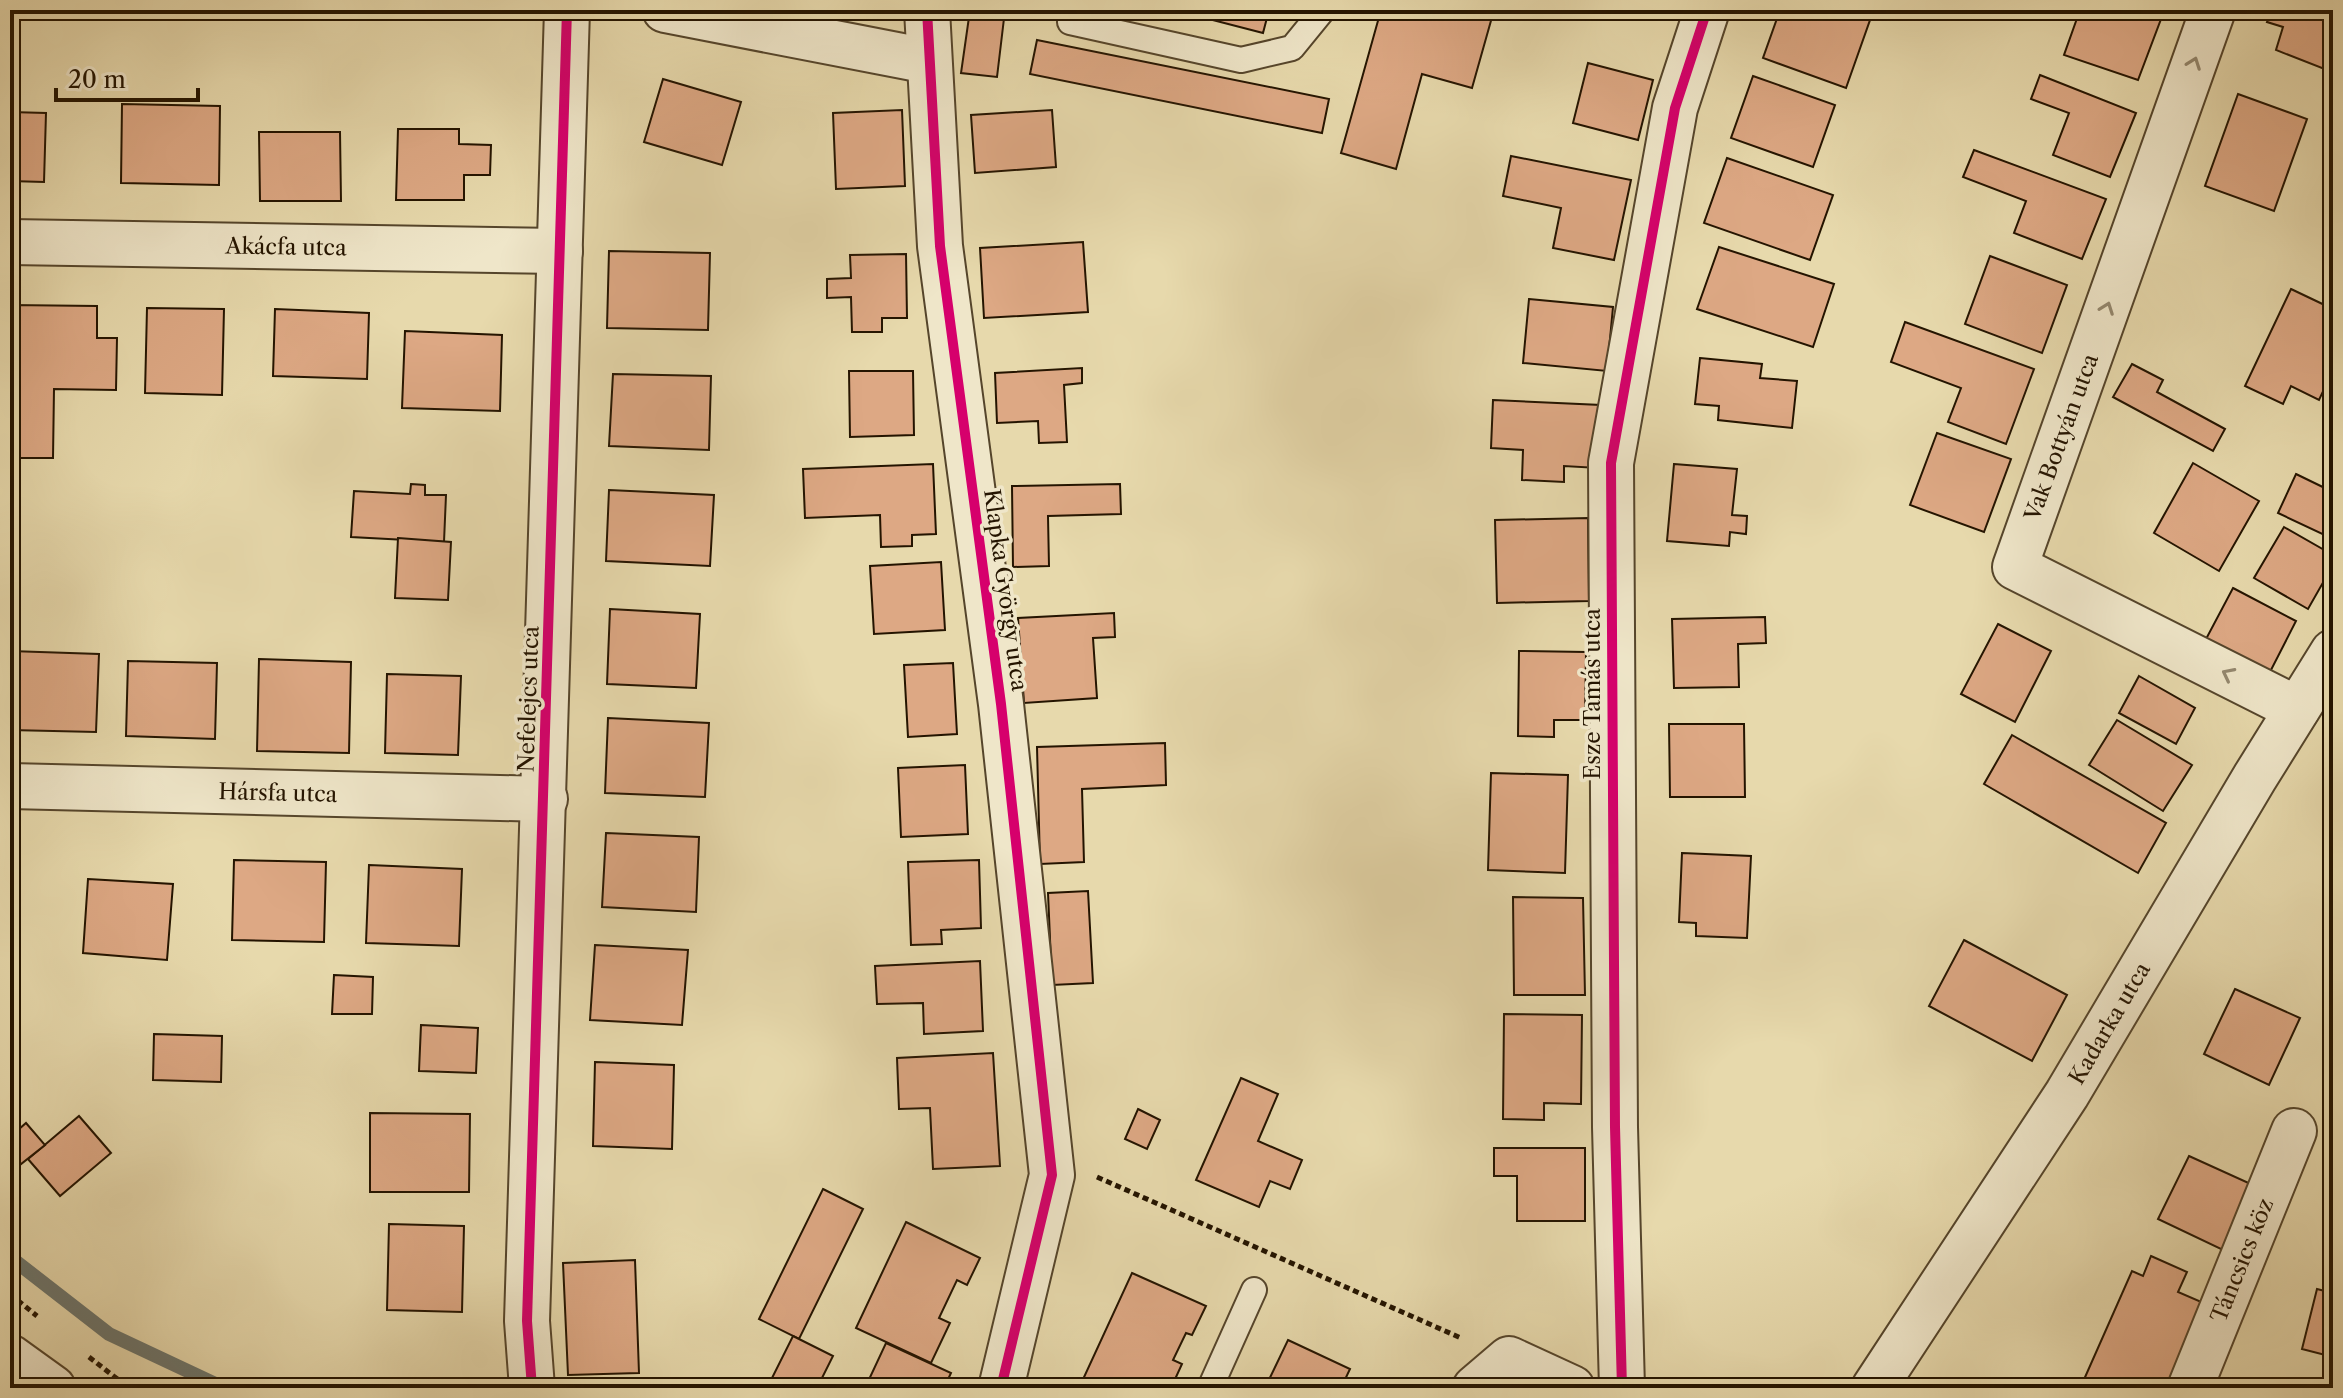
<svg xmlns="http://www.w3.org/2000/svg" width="2343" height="1398" viewBox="0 0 2343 1398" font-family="'Libre Caslon Text',serif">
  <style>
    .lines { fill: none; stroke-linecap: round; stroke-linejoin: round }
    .stream { stroke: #6d766d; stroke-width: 14 }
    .building { fill: #dda884; stroke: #241400; stroke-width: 2 }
    .service-casing { stroke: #55452b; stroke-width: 28 }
    .minor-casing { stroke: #55452b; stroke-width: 48 }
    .path { stroke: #241400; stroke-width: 5; stroke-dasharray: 6 4; stroke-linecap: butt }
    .service { stroke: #efe6c9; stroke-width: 24 }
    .minor { stroke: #efe6c9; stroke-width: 44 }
    .cycleway-casing { stroke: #efe6c9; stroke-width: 15 }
    .cycleway { stroke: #d6006c; stroke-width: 10 }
    .oneway { stroke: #94886f }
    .labels { text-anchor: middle; stroke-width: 7; stroke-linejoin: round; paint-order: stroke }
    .street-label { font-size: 22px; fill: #241400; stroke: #efe6c9 }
  </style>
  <rect width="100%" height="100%" fill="#e7d9ac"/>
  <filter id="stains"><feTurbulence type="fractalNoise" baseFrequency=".0025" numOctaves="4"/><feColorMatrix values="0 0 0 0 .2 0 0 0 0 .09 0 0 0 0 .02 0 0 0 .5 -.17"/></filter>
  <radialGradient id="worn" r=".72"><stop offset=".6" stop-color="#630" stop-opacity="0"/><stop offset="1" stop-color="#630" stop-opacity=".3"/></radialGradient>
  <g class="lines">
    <!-- stream -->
    <polyline class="stream" points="10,1257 109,1334 224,1388"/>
  </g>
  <!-- building -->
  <g class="building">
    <polygon points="970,10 1005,10 997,77 961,73"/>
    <polygon points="1174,10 1269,10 1263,33"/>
    <polygon points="1381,10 1494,10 1472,88 1422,74 1396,169 1341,153"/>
    <polygon points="1780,10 1841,10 1870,20 1846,88 1763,58"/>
    <polygon points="2080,10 2136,10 2161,19 2138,80 2064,55"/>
    <polygon points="2272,10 2333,10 2333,54 2327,70 2276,50 2283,27 2267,22"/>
    <polygon points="1037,40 1329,99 1322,133 1030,74"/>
    <polygon points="1588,63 1653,80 1638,140 1573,123"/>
    <polygon points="2040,75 2136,113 2110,177 2053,155 2069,113 2031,99"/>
    <polygon points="1753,76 1835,105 1813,167 1731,138"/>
    <polygon points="663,79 741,102 722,165 644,142"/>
    <polygon points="2238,94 2307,119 2274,211 2205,186"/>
    <polygon points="122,104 220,106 219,185 121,183"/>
    <polygon points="902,110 905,186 836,189 833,113"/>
    <polygon points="1052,110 1056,167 975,173 971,115"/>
    <polygon points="10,112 46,113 44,182 10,181"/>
    <polygon points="398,129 459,129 459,144 491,145 490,175 464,175 464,200 396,200"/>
    <polygon points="259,132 340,132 341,201 260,201"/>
    <polygon points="1974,150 2106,199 2082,259 2014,233 2026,201 1963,177"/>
    <polygon points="1511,156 1631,180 1614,260 1553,248 1561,208 1503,196"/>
    <polygon points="1727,158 1833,195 1810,260 1704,223"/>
    <polygon points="1083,242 1088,312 984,318 980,248"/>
    <polygon points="1719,247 1834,284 1813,347 1697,309"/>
    <polygon points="609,251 710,253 708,330 607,328"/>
    <polygon points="906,254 907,318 882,318 882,332 852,332 851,297 827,298 827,279 851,278 850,255"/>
    <polygon points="1990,256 2067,285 2042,353 1965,324"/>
    <polygon points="2291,289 2333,309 2333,370 2319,400 2291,386 2283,404 2245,386"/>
    <polygon points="1529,299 1613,307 1607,371 1523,363"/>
    <polygon points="10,305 97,306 97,338 117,338 116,390 54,389 53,458 15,458 16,388 10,388"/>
    <polygon points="147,308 224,309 222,395 145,393"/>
    <polygon points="275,309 369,313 367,379 273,376"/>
    <polygon points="1905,322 2034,369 2006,444 1948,422 1961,388 1891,362"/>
    <polygon points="405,331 502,335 500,411 402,408"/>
    <polygon points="1700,358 1762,364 1760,378 1797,381 1792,428 1718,420 1719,406 1695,404"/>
    <polygon points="2132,364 2163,380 2157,392 2225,429 2213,451 2113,397"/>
    <polygon points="1082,368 1082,383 1064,385 1067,442 1039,443 1038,421 997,423 995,373"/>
    <polygon points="849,371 913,371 914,435 850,437"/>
    <polygon points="613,374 711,376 709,450 609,446"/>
    <polygon points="1493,400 1601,405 1598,468 1564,466 1564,482 1522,480 1523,450 1491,448"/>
    <polygon points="1937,433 2011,459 1984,532 1910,505"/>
    <polygon points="2193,463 2259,501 2219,571 2154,533"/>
    <polygon points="933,464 936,534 912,535 912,546 881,547 880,515 805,518 803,469"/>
    <polygon points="1674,464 1737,469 1732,515 1747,516 1746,534 1730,532 1729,546 1667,541"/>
    <polygon points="2296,474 2333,492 2333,539 2278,513"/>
    <polygon points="411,484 425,485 425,495 446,495 444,542 351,537 354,491 410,494"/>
    <polygon points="1120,484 1121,514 1048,516 1049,566 1013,567 1012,486"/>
    <polygon points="609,490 714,495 710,566 606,561"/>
    <polygon points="1588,518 1589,601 1497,603 1495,520"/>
    <polygon points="2284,527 2333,555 2333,565 2308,609 2254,578"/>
    <polygon points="398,538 451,542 448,600 395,598"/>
    <polygon points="941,562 945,630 874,634 870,566"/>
    <polygon points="2233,588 2296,621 2270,672 2206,639"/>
    <polygon points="610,609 700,614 696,688 607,684"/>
    <polygon points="1114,613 1115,637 1093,638 1097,698 1024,703 1018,618"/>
    <polygon points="1765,617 1766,643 1738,644 1739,687 1674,688 1672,619"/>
    <polygon points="1998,624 2051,651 2015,722 1961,694"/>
    <polygon points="10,651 99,654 96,732 10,730"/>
    <polygon points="1519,651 1586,652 1585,720 1554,720 1554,737 1518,736"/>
    <polygon points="259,659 351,662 349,753 257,751"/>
    <polygon points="128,661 217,663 215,739 126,736"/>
    <polygon points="953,663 957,734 908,737 904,665"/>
    <polygon points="387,674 461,676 458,755 385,753"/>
    <polygon points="2139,676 2195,708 2176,744 2119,713"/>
    <polygon points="608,718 709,723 705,797 605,793"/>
    <polygon points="2117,720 2192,765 2163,811 2089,765"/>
    <polygon points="1669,724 1744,724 1745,797 1670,797"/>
    <polygon points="2012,735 2166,823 2138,873 1984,784"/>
    <polygon points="1165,743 1166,785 1082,789 1084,862 1040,864 1037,747"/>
    <polygon points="965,765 968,834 901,837 898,768"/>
    <polygon points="1491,773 1568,775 1565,873 1488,870"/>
    <polygon points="606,833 699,837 696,912 602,907"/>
    <polygon points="1682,853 1751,856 1747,938 1696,936 1696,923 1679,922"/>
    <polygon points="234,860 326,862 324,942 232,940"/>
    <polygon points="979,860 981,928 941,930 942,944 911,945 908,862"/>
    <polygon points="369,865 462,869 459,946 366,943"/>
    <polygon points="10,873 20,873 16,956 10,956"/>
    <polygon points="88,879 173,884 167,960 83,953"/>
    <polygon points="1088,891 1093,983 1052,985 1048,893"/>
    <polygon points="1513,897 1583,898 1585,995 1514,995"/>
    <polygon points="1964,940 2067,995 2032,1061 1929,1006"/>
    <polygon points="595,945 688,950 682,1025 590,1020"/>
    <polygon points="980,961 983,1031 924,1034 923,1003 877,1004 875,966"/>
    <polygon points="334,975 373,977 372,1014 332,1014"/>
    <polygon points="2235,989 2300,1018 2269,1085 2204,1054"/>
    <polygon points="1504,1014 1582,1015 1581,1104 1544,1103 1544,1120 1503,1119"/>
    <polygon points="421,1025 478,1028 476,1073 419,1071"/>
    <polygon points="154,1034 222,1036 221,1082 153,1080"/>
    <polygon points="993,1053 1000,1166 933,1169 930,1108 899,1109 897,1058"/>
    <polygon points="595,1062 674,1065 672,1149 593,1146"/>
    <polygon points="1241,1078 1278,1094 1258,1141 1302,1160 1290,1189 1270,1181 1259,1207 1196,1180"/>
    <polygon points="1138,1109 1160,1120 1147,1149 1125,1139"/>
    <polygon points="370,1113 470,1114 469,1192 370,1192"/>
    <polygon points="79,1116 111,1153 60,1196 28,1159"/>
    <polygon points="26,1123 45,1145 16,1168 10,1161 10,1137"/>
    <polygon points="1494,1148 1585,1148 1585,1221 1517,1221 1517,1176 1494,1176"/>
    <polygon points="2189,1156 2253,1185 2223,1250 2158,1219"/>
    <polygon points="823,1189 863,1209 799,1339 759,1319"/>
    <polygon points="906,1222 980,1258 967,1285 957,1280 939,1318 950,1323 931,1363 856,1328"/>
    <polygon points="389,1224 464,1226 462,1312 387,1310"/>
    <polygon points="2151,1256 2187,1272 2178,1292 2206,1304 2169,1388 2092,1388 2082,1384 2132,1271 2143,1276"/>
    <polygon points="635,1260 639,1373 568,1375 563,1263"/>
    <polygon points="1132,1273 1206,1306 1192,1335 1186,1333 1173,1360 1182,1364 1171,1388 1079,1388"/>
    <polygon points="2317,1289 2333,1293 2333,1357 2302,1349"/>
    <polygon points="793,1336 833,1356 817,1388 767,1388"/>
    <polygon points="1288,1340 1350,1369 1341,1388 1265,1388"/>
    <polygon points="886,1343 951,1373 944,1388 865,1388"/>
  </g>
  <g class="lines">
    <defs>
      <g id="service">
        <polyline points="1070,22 1241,60 1292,48 1323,10"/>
        <polyline points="1210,1388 1254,1290"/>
      </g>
      <g id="minor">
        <polyline points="665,10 928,61"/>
        <polyline points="927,10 940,246 1001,704 1052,1175 1001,1388"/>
        <polyline points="2213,10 2015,567 2297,709"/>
        <path id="s1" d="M 10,242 L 560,251"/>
        <path id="s2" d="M 10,786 L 545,799"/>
        <polyline points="10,1357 53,1388"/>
        <polyline points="532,1388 527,1321 567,10"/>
        <polyline points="1475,1388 1509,1359 1572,1388"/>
        <polyline points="1622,1388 1615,1127 1611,463 1675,108 1707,10"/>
        <path id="s3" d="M 1874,1388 L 2067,1094 L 2255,777 L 2333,652"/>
        <path id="s4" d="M 2190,1388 L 2294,1131"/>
      </g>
    </defs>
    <!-- service casing -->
    <use href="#service" class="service-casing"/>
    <!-- minor casing -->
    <use href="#minor" class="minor-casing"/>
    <!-- path -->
    <g class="path">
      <polyline points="1097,1177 1461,1338"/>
      <polyline points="10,1294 37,1316"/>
      <polyline points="89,1357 129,1388"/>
    </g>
    <!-- service -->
    <use href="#service" class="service"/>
    <!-- minor -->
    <use href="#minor" class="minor"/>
    <defs>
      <g id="cycleway">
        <polyline points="927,10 940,246 1001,704 1052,1175 1001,1388"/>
        <polyline points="532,1388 527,1321 567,10"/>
        <polyline points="1622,1388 1615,1127 1611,463 1675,108 1707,10"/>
      </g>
    </defs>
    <!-- cycleway casing -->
    <use href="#cycleway" class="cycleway-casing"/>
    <!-- cycleway -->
    <use href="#cycleway" class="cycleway"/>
  </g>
  <!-- one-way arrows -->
  <defs><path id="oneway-chevron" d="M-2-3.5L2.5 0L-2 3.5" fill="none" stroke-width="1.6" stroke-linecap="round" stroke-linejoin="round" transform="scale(2)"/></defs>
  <g class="oneway">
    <use href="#oneway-chevron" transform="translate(2194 63) rotate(-70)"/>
    <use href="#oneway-chevron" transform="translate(2107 308) rotate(-70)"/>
    <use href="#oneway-chevron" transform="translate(2228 674) rotate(-153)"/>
  </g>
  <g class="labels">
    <!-- street labels -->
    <g class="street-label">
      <text dy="8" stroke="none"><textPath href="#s1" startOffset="276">Akácfa utca</textPath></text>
      <text transform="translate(2061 437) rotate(-70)" y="8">Vak Bottyán utca</text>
      <text transform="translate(1006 590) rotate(82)" y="8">Klapka György utca</text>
      <text transform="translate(1592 694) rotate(-90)" y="8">Esze Tamás utca</text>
      <text transform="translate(528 699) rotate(-88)" y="8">Nefelejcs utca</text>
      <text dy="8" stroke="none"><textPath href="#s2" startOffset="268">Hársfa utca</textPath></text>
      <text dy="8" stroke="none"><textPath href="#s3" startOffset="434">Kadarka utca</textPath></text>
      <text dy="8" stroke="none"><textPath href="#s4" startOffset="138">Táncsics köz</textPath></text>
    </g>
  </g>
  <!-- margin -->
  <rect width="2343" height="1398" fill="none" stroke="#e7d9ac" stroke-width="40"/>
  <rect x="12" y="12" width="2319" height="1374" fill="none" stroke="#241400" stroke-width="4"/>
  <rect x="20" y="20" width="2303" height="1358" fill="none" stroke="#241400" stroke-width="2"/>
  <!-- scale -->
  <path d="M56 88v12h142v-12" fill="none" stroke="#241400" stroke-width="4"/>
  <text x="68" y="88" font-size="24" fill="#241400" stroke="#efe6c9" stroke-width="6" paint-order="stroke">20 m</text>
  <rect width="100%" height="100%" filter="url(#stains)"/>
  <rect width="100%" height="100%" fill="url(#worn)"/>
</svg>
